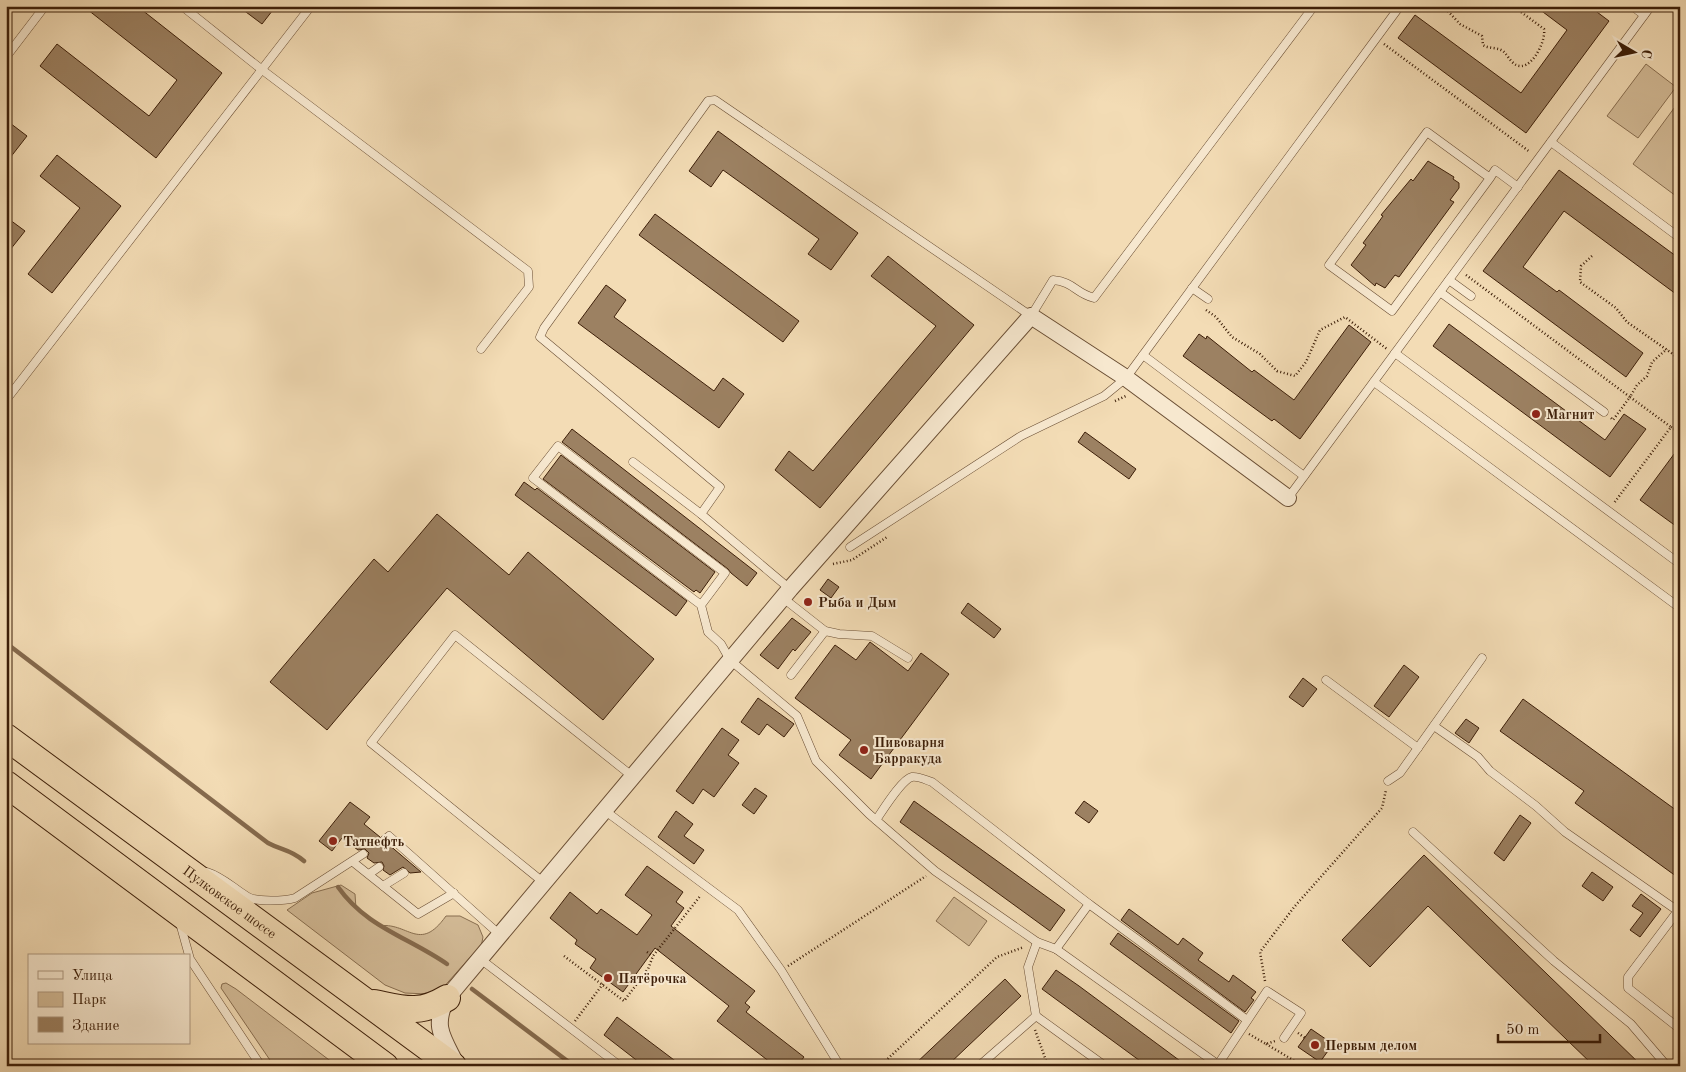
<svg xmlns="http://www.w3.org/2000/svg" width="1686" height="1072" viewBox="0 0 1686 1072" font-family="'Old Standard TT',serif">
  <style>
    .green { fill: #d4bc98; stroke: #886e50 }
    .lines { fill: none; stroke-linecap: round; stroke-linejoin: round }
    .stream { stroke: #856a4d; stroke-width: 4.5 }
    .building { fill: #9c8162; stroke: #3d1f09 }
    .service-casing { stroke: #6a4e34; stroke-width: 9 }
    .minor-casing { stroke: #6a4e34; stroke-width: 18 }
    .trunk-casing { stroke: #3d1f09; stroke-width: 28 }
    .path { stroke: #3d1f09; stroke-width: 2.5; stroke-dasharray: 1 2.5; stroke-linecap: butt }
    .service { stroke: #f7e8cf; stroke-width: 8 }
    .minor { stroke: #f7e8cf; stroke-width: 16 }
    .trunk { stroke: #f3dcb5; stroke-width: 26 }
    .poi-dot { fill: #8f2418; stroke: #f7e8cf; stroke-width: 2 }
    .labels { text-anchor: middle; stroke-width: 4; stroke-linejoin: round; paint-order: stroke }
    .poi-label { font-size: 14px; font-weight: bold; fill: #3d1f09; stroke: #f7e8cf; text-anchor: start }
    .street-label { font-size: 14px; fill: #3d1f09; stroke: #f7e8cf }
  </style>
  <rect width="100%" height="100%" fill="#f3dcb5"/>
  <filter id="stains"><feTurbulence type="fractalNoise" baseFrequency=".004" numOctaves="4"/><feColorMatrix values="0 0 0 0 .2 0 0 0 0 .09 0 0 0 0 .02 0 0 0 .5 -.17"/></filter>
  <radialGradient id="worn" r=".72"><stop offset=".6" stop-color="#630" stop-opacity="0"/><stop offset="1" stop-color="#630" stop-opacity=".3"/></radialGradient>
  <!-- green -->
  <g class="green">
    <polygon points="1646,64 1676,87 1638,138 1607,116"/>
    <polygon points="1680,100 1680,199 1633,164"/>
    <path d="M 341,885 L 355,894 L 356,909 L 378,926 C 408,921 419,954 446,916 L 460,916 L 478,925 L 483,937 L 481,947 L 472,955 L 441,990 L 427,994 L 405,993 L 385,985 L 287,910 L 312,893 Z"/>
    <polygon points="954,897 987,921 969,946 936,921"/>
    <polygon points="226,983 236,989 337,1066 274,1066 221,988 222,984"/>
  </g>
  <g class="lines">
    <!-- stream -->
    <g class="stream">
      <path d="M 6,643 L 268,843 C 283,851 290,849 304,861"/>
      <path d="M 338,887 C 366,927 408,937 447,964"/>
      <polyline points="472,989 574,1066"/>
    </g>
  </g>
  <!-- building -->
  <g class="building">
    <polygon points="83,6 137,6 222,73 156,158 40,66 57,44 149,116 177,80"/>
    <polygon points="238,6 276,6 262,24"/>
    <polygon points="1535,6 1589,6 1609,21 1526,133 1398,38 1415,15 1521,93 1567,30"/>
    <polygon points="6,120 27,136 6,163"/>
    <polygon points="718,131 858,233 831,270 808,254 819,239 723,170 711,187 689,171"/>
    <polygon points="57,155 121,206 52,293 28,274 80,208 40,176"/>
    <polygon points="1428,161 1454,177 1453,179 1459,183 1459,188 1450,200 1454,202 1399,277 1395,275 1385,288 1376,283 1375,286 1351,265 1366,245 1363,243 1378,223 1383,216 1381,215 1411,179 1413,181"/>
    <polygon points="1559,170 1680,259 1680,297 1564,211 1523,267 1557,292 1559,290 1643,353 1626,377 1483,271"/>
    <polygon points="655,214 799,321 783,342 639,235"/>
    <polygon points="6,217 25,231 6,255"/>
    <polygon points="888,256 974,325 820,508 775,470 789,451 813,471 936,326 871,276"/>
    <polygon points="606,285 626,300 614,317 714,391 723,378 744,394 719,428 578,323"/>
    <polygon points="1449,324 1605,440 1624,414 1646,429 1610,477 1433,346"/>
    <polygon points="1349,325 1371,342 1300,439 1274,419 1272,421 1183,356 1199,334 1206,339 1207,336 1252,372 1254,370 1294,400"/>
    <polygon points="572,429 757,573 747,586 731,573 728,569 562,442"/>
    <polygon points="1085,432 1136,469 1129,479 1078,442"/>
    <polygon points="1680,446 1680,529 1640,500"/>
    <polygon points="561,455 715,572 700,593 696,590 694,592 543,479"/>
    <polygon points="524,482 535,490 537,488 687,601 676,616 515,495"/>
    <polygon points="437,514 509,575 528,552 654,659 603,720 447,588 327,730 270,682 374,559 388,572"/>
    <polygon points="828,579 839,587 831,598 820,590"/>
    <polygon points="968,603 1001,629 994,638 961,613"/>
    <polygon points="792,618 811,632 795,651 793,649 778,669 760,655"/>
    <polygon points="870,642 908,671 921,653 949,674 871,779 839,755 851,740 795,698 835,645 856,660"/>
    <polygon points="1404,665 1419,677 1389,717 1374,706"/>
    <polygon points="1303,678 1317,689 1303,707 1289,697"/>
    <polygon points="758,698 794,724 784,737 767,724 759,735 741,722"/>
    <polygon points="1523,699 1680,813 1680,879 1575,803 1584,791 1500,731"/>
    <polygon points="1466,719 1479,728 1469,743 1455,733"/>
    <polygon points="722,728 739,740 728,755 739,763 714,797 703,789 693,804 676,791"/>
    <polygon points="755,788 767,796 754,814 742,805"/>
    <polygon points="914,801 1065,910 1050,931 900,822"/>
    <polygon points="1084,801 1098,811 1089,823 1075,813"/>
    <polygon points="350,802 370,817 364,824 380,837 380,844 384,846 388,844 421,872 410,873 403,867 390,875 383,870 384,866 382,862 374,863 367,858 369,853 365,849 358,850 342,838 332,851 319,841"/>
    <polygon points="676,811 693,824 684,836 704,850 694,864 658,837"/>
    <polygon points="1520,815 1531,823 1504,861 1494,853"/>
    <polygon points="1424,855 1642,1066 1594,1066 1428,906 1370,967 1342,940"/>
    <polygon points="647,866 683,892 676,902 684,908 671,926 755,991 745,1003 750,1007 746,1012 804,1057 797,1066 775,1066 717,1021 729,1006 655,948 623,992 590,968 596,959 575,944 577,940 550,918 570,892 597,914 601,909 637,935 652,915 625,895"/>
    <polygon points="1592,872 1613,887 1603,901 1582,886"/>
    <polygon points="1641,894 1661,909 1640,937 1630,930 1643,913 1632,906"/>
    <polygon points="1129,909 1178,945 1183,938 1203,953 1198,960 1229,982 1233,975 1256,992 1251,998 1254,1000 1245,1012 1121,920"/>
    <polygon points="1118,933 1239,1021 1231,1033 1110,944"/>
    <polygon points="1056,970 1079,986 1187,1066 1147,1066 1042,989"/>
    <polygon points="1005,979 1021,996 967,1047 947,1066 913,1066"/>
    <polygon points="617,1017 682,1066 644,1066 604,1035"/>
    <polygon points="1311,1029 1333,1044 1320,1062 1298,1047"/>
  </g>
  <g class="lines">
    <defs>
      <g id="service">
        <polyline points="182,6 261,69 528,271 529,287 481,349"/>
        <polyline points="1632,6 1644,15"/>
        <polyline points="6,57 45,6"/>
        <polyline points="1551,142 1680,238"/>
        <polyline points="1490,178 1427,132 1329,265 1392,311 1490,178 1495,170 1518,187"/>
        <polyline points="1449,280 1471,296"/>
        <polyline points="1192,288 1208,299"/>
        <polyline points="1440,292 1604,412"/>
        <polyline points="1395,353 1680,564"/>
        <polyline points="1143,355 1304,476"/>
        <polyline points="1374,382 1680,608"/>
        <polyline points="6,400 311,6"/>
        <polyline points="633,462 701,514 790,589"/>
        <polyline points="1288,498 1651,6"/>
        <path d="M 701,514 L 720,487 L 540,337 L 544,328 L 708,101 L 715,100 L 1031,316 L 1053,280 C 1074,282 1075,293 1094,298 L 1314,6"/>
        <polyline points="850,547 1021,436 1104,396 1126,378 1400,6"/>
        <polyline points="783,598 825,631 839,634 872,636 908,658"/>
        <polyline points="701,605 725,573 558,446 533,478 701,605 708,632 721,644 730,660 797,716 816,761 869,814 935,871 1037,942 1056,949 1220,1066"/>
        <polyline points="791,675 825,631"/>
        <polyline points="1326,680 1418,748"/>
        <polyline points="1434,726 1478,757 1490,771 1536,806 1565,832 1678,911"/>
        <polyline points="1388,781 1400,773 1482,658"/>
        <polyline points="604,810 738,910 781,970 840,1066"/>
        <path d="M 876,820 C 883,810 902,779 912,777 C 918,776 926,780 932,782 L 1089,904"/>
        <polyline points="1413,832 1554,961 1631,1024 1667,1066"/>
        <polyline points="384,840 389,836 499,934"/>
        <polyline points="353,862 418,914 454,893"/>
        <path d="M 207,872 C 223,877 233,888 248,897 C 256,902 285,901 295,898 L 363,854"/>
        <polyline points="369,874 379,867"/>
        <polyline points="543,882 371,743 455,635 632,776"/>
        <polyline points="383,886 404,873"/>
        <polyline points="1680,908 1628,977 1628,988 1680,1029"/>
        <polyline points="180,923 190,959 261,1066"/>
        <polyline points="1056,949 1089,904 1247,1020"/>
        <polyline points="479,958 620,1066"/>
        <polyline points="1036,1016 1028,967 1037,942"/>
        <polyline points="1219,1063 1267,991 1301,1013 1284,1038"/>
        <polyline points="979,1066 1036,1016 1105,1066"/>
      </g>
      <path id="minor" d="M 456,1064 C 443,1038 432,1026 447,998 L 790,589 L 1031,316 L 1126,378 L 1288,498"/>
      <g id="trunk">
        <path id="s1" d="M 6,737 L 453,1066"/>
        <polyline points="6,784 385,1066"/>
        <path d="M 374,1003 C 404,1009 419,1015 447,998"/>
      </g>
    </defs>
    <!-- service casing -->
    <use href="#service" class="service-casing"/>
    <!-- minor casing -->
    <use href="#minor" class="minor-casing"/>
    <!-- trunk casing -->
    <use href="#trunk" class="trunk-casing"/>
    <!-- path -->
    <g class="path">
      <path d="M 1443,6 L 1460,24 L 1482,36 L 1483,45 C 1489,49 1499,47 1504,52 C 1509,57 1513,67 1522,66 C 1534,65 1546,40 1544,29 L 1513,6"/>
      <polyline points="1384,44 1530,152"/>
      <polyline points="1592,256 1581,266 1580,282 1616,308 1627,322 1680,359"/>
      <polyline points="1466,275 1630,397 1637,385 1647,376 1652,362 1667,349"/>
      <polyline points="1206,310 1216,317 1232,337 1260,354 1277,371 1295,376 1306,362 1320,330 1345,317 1387,349"/>
      <polyline points="1115,401 1126,396"/>
      <polyline points="1611,418 1613,420 1630,397 1671,427 1614,503"/>
      <polyline points="1671,427 1680,433"/>
      <polyline points="1674,429 1680,423"/>
      <polyline points="833,564 852,560 887,537"/>
      <polyline points="647,952 653,956"/>
      <polyline points="564,956 624,1001 648,969 653,956 701,895"/>
      <polyline points="788,966 926,876"/>
      <polyline points="1265,981 1260,952 1295,906 1382,808 1386,790"/>
      <polyline points="575,1021 606,980"/>
      <polyline points="1035,1030 1048,1066"/>
      <polyline points="1298,1033 1305,1038"/>
      <polyline points="1249,1034 1266,1044 1275,1041"/>
      <polyline points="1266,1044 1303,1066"/>
      <polyline points="880,1066 997,957 1024,947"/>
    </g>
    <!-- service -->
    <use href="#service" class="service"/>
    <!-- minor -->
    <use href="#minor" class="minor"/>
    <!-- trunk -->
    <use href="#trunk" class="trunk"/>
  </g>
  <!-- markers -->
  <g class="poi-dot">
    <circle cx="1536" cy="414" r="5"/>
    <circle cx="808" cy="602" r="5"/>
    <circle cx="864" cy="750" r="5"/>
    <circle cx="333" cy="841" r="5"/>
    <circle cx="608" cy="978" r="5"/>
    <circle cx="1315" cy="1045" r="5"/>
  </g>
  <g class="labels">
    <!-- poi labels -->
    <g class="poi-label">
      <text x="1546" y="419">Магнит</text>
      <text x="818" y="607">Рыба и Дым</text>
      <text x="874" y="747">Пивоварня<tspan x="874" dy="16">Барракуда</tspan></text>
      <text x="343" y="846">Татнефть</text>
      <text x="618" y="983">Пятёрочка</text>
      <text x="1325" y="1050">Первым делом</text>
    </g>
    <!-- street labels -->
    <g class="street-label">
      <text dy="5" stroke="none"><textPath href="#s1" startOffset="278">Пулковское шоссе</textPath></text>
    </g>
  </g>
  <!-- margin -->
  <rect width="1686" height="1072" fill="none" stroke="#f3dcb5" stroke-width="25"/>
  <rect x="8" y="8" width="1671" height="1057" fill="none" stroke="#3d1f09" stroke-width="2.5"/>
  <rect x="12" y="12" width="1661" height="1047" fill="none" stroke="#3d1f09"/>
  <!-- legend -->
  <rect x="28" y="954" width="162" height="90" fill="#f7e8cf" stroke="#ad9880"/>
  <rect x="38" y="971" width="25" height="8" fill="#f7e8cf" stroke="#ad9880"/>
  <text x="72" y="980" font-size="15" fill="#3d1f09">Улица</text>
  <rect x="38" y="992" width="25" height="15" fill="#d4bc98" stroke="#ad9880"/>
  <text x="72" y="1004" font-size="15" fill="#3d1f09">Парк</text>
  <rect x="38" y="1017" width="25" height="15" fill="#9c8162" stroke="#ad9880"/>
  <text x="72" y="1030" font-size="15" fill="#3d1f09">Здание</text>
  <!-- north arrow -->
  <g transform="translate(1634 52) rotate(99)" stroke="#f7e8cf" stroke-width="4" paint-order="stroke">
  <path d="M0-4L9 19L0 12L-9 19Z" fill="#3d1f09"/>
  <text y="-8" font-size="14" font-weight="bold" text-anchor="middle" fill="#3d1f09">С</text>
  </g>
  <!-- scale -->
  <path d="M1498 1034v8h102v-8" fill="none" stroke="#3d1f09" stroke-width="2.5"/>
  <text x="1506" y="1034" font-size="15" fill="#3d1f09" stroke="#f7e8cf" stroke-width="4" paint-order="stroke">50 m</text>
  <rect width="100%" height="100%" filter="url(#stains)"/>
  <rect width="100%" height="100%" fill="url(#worn)"/>
</svg>
